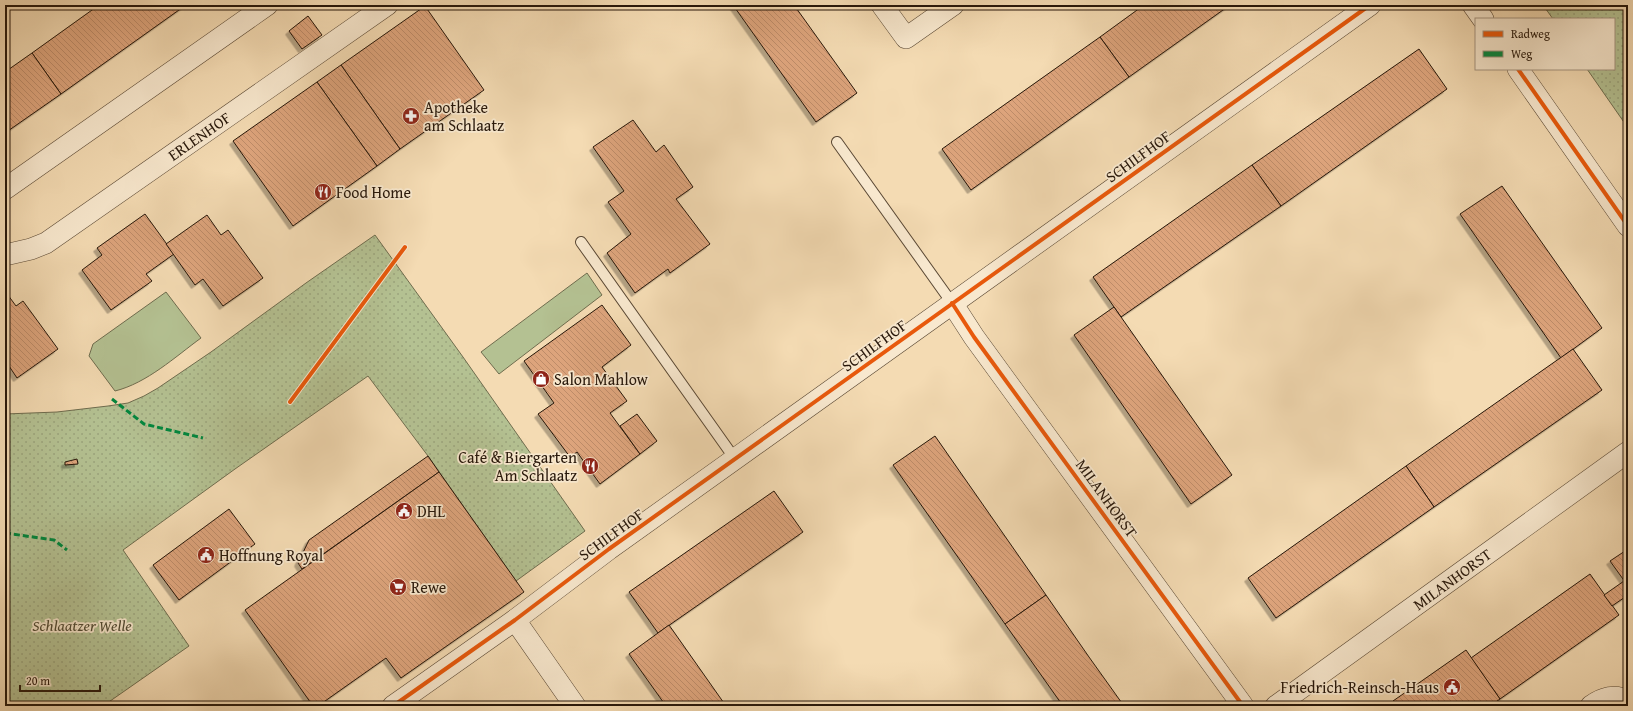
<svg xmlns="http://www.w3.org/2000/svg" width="1633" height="711" viewBox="0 0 1633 711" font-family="'Gentium Book Plus',serif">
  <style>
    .grass { fill: #b4c192; stroke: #6e6c4e }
    .park { fill: url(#park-dots); stroke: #6e6c4e }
    .building { fill: url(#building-back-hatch); stroke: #27170a; filter: url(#shadow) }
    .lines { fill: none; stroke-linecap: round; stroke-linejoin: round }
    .lane-casing { stroke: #5a4834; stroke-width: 12 }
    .street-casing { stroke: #5a4834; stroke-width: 22 }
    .lane { stroke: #f8e8ce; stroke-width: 10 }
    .street { stroke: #f8e8ce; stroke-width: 21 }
    .quiet { stroke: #00873e; stroke-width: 3; stroke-dasharray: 6 3; stroke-linecap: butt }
    .cycleway-casing { stroke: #f8e8ce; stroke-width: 6 }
    .cycleway { stroke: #e8590c; stroke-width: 4 }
    .labels { text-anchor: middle; stroke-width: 3.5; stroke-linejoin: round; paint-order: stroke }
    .poi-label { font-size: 16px; fill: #27170a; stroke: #f8e8ce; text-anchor: start }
    .street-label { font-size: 16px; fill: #27170a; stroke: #f8e8ce }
    .park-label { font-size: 16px; font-style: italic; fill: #514a33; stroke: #f8e8ce }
  </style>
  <defs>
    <pattern id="park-dots" width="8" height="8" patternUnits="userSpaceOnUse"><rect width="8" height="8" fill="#b4c192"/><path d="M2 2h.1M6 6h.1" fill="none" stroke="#9ba57d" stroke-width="1.8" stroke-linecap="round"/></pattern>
    <pattern id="building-back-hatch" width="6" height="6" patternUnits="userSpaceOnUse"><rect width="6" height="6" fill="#dda47b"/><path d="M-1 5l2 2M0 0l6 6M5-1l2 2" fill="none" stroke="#be8c69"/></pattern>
    <filter id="shadow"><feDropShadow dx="-3.5" dy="3.5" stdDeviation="0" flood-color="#0004"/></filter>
  </defs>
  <rect width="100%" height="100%" fill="#f4dbb3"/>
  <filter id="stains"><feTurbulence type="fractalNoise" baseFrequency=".005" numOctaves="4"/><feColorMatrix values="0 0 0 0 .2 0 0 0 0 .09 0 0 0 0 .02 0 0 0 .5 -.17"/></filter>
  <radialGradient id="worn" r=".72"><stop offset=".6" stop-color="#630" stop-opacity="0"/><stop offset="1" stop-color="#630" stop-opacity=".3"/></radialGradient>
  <!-- grass -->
  <g class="grass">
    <polygon points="587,273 602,295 499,374 481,352"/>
    <path d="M 166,292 L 201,338 C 175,357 147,383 115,391 L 89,356 L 93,344 Z"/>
  </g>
  <!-- park -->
  <g class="park">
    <polygon points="1543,5 1628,5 1628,128 1587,69 1614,69 1614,19 1553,19"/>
    <polygon points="375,235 463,357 585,531 516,581 428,456 368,376 235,469 123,550 189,646 103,706 5,706 5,414 57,412 108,406 128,403 144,396 158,388 211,352 306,283"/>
  </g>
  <!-- building -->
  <g class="building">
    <polygon points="99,5 186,5 61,94 32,53"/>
    <polygon points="733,5 794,5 857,93 816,122"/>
    <polygon points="1144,5 1230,5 1129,77 1100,37"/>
    <polygon points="425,6 484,90 400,149 341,65"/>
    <polygon points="308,16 322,35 302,49 289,31"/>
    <polygon points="1100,37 1129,77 971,190 942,149"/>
    <polygon points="1419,49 1447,89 1281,206 1252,165"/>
    <polygon points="32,53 61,94 5,133 5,72"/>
    <polygon points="341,65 400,149 377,166 317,82"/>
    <polygon points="317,82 377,166 293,226 233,141"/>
    <polygon points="633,120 656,152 664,145 693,187 676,199 710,244 670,273 668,269 635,293 607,253 631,234 608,202 624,191 593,147"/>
    <polygon points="1252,165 1281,206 1121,317 1093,277"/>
    <polygon points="1502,186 1602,328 1561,358 1460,214"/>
    <polygon points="145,214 174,254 146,274 152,281 111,310 82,270 102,255 97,248"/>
    <polygon points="207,215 221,235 228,230 263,278 223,306 203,279 195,285 166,244"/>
    <polygon points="5,291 16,306 23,301 58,349 17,378 5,360"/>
    <polygon points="602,305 631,345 602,367 627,401 610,413 640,454 600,484 577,452 570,457 538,414 554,403 524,361"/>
    <polygon points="1114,307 1232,475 1191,504 1074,335"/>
    <polygon points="1573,349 1602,390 1434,507 1406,466"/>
    <polygon points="637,414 657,441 640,454 620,426"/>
    <polygon points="935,436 1046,595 1005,624 893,465"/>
    <polygon points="428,456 439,472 302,569 298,563 309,540"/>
    <polygon points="77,459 78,464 65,465 65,462"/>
    <polygon points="1406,466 1434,507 1276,618 1248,578"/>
    <polygon points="439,472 524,592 401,678 386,658 318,706 313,706 245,610"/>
    <polygon points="774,491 803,532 658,633 629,592"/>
    <polygon points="229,509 255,544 179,600 153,565"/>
    <polygon points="1628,549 1628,586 1610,561"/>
    <polygon points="1590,574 1619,615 1500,699 1471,658"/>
    <polygon points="1624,581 1628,586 1628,595 1612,606 1604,595"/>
    <polygon points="1046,595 1089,657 1124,706 1063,706 1005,624"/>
    <polygon points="669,625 726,706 666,706 629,654"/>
    <polygon points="1466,650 1500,699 1490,706 1396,706 1393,701"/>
  </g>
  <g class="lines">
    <defs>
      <g id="lane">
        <polyline points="837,142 952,303"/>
        <polyline points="581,242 735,459"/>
      </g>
      <g id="street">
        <polyline points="882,5 906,38 953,5"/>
        <polyline points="1473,5 1483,19"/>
        <polyline points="1518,69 1628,226"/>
        <polyline points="5,189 267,5"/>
        <polyline points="5,255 31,249 46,243 387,5"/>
        <polyline points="952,303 974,337 1243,706"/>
        <polyline points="515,620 575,706"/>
        <polyline points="393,706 515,620 609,549 1370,5"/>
        <polyline points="1276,706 1628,452"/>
        <path d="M 1591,706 C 1602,698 1616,693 1628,702"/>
      </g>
    </defs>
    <!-- lane casing -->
    <use href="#lane" class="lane-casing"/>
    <!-- street casing -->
    <use href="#street" class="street-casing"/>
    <!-- lane -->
    <use href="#lane" class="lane"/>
    <!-- street -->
    <use href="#street" class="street"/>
    <!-- quiet -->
    <g class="quiet">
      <polyline points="112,399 144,424 203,438"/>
      <polyline points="5,533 54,540 67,550"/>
    </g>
    <defs>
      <g id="cycleway">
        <polyline points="1518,69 1628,226"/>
        <polyline points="952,303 974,337 1243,706"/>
        <polyline points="290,402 405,247"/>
        <polyline points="393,706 515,620 609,549 1370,5"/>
      </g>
    </defs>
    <!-- cycleway casing -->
    <use href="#cycleway" class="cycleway-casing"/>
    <!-- cycleway -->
    <use href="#cycleway" class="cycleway"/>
  </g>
  <!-- icons -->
  <defs>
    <symbol id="pharmacy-disc" viewBox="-11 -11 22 22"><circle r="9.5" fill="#8f2418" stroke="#f8e8ce"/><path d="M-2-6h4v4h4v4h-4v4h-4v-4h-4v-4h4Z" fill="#fff"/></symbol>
    <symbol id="restaurant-disc" viewBox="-11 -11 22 22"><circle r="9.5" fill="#8f2418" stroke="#f8e8ce"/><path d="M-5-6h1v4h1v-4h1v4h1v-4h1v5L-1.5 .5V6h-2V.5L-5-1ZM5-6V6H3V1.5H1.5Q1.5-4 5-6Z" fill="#fff"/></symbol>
    <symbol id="shop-disc" viewBox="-11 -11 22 22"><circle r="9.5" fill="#8f2418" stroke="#f8e8ce"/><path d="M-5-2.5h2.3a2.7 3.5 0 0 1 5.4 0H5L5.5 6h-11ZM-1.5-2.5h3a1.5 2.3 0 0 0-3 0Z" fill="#fff"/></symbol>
    <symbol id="civic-disc" viewBox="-11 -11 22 22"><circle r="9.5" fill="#8f2418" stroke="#f8e8ce"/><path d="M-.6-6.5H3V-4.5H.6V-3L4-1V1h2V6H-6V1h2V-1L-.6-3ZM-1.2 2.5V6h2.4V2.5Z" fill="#fff"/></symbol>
    <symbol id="supermarket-disc" viewBox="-11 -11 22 22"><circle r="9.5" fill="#8f2418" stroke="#f8e8ce"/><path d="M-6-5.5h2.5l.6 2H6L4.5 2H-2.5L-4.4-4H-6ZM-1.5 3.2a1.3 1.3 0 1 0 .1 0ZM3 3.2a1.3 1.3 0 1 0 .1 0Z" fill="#fff"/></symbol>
  </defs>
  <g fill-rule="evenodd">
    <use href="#pharmacy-disc" x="401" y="106" width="20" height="20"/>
    <use href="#restaurant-disc" x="313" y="182" width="20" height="20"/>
    <use href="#shop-disc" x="531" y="369" width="20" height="20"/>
    <use href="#restaurant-disc" x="580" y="456" width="20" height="20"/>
    <use href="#civic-disc" x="394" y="501" width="20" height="20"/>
    <use href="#civic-disc" x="196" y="545" width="20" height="20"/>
    <use href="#supermarket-disc" x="388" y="577" width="20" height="20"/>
    <use href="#civic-disc" x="1442" y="677" width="20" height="20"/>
  </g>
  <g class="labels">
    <!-- poi labels -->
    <g class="poi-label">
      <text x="424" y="113">Apotheke<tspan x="424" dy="18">am Schlaatz</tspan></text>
      <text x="336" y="198">Food Home</text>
      <text x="554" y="385">Salon Mahlow</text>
      <text x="577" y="463" text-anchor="end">Café &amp; Biergarten<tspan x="577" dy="18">Am Schlaatz</tspan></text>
      <text x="417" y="517">DHL</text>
      <text x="219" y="561">Hoffnung Royal</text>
      <text x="411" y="593">Rewe</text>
      <text x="1439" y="693" text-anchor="end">Friedrich-Reinsch-Haus</text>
    </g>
    <!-- street labels -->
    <g class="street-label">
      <text transform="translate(199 136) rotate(-35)" y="6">ERLENHOF</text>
      <text transform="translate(1138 156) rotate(-36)" y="6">SCHILFHOF</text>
      <text transform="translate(874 345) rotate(-36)" y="6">SCHILFHOF</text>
      <text transform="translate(1107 498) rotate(54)" y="6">MILANHORST</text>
      <text transform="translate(611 534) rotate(-36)" y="6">SCHILFHOF</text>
      <text transform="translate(1452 579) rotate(-36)" y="6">MILANHORST</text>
    </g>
    <!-- park labels -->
    <g class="park-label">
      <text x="82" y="631">Schlaatzer Welle</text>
    </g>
  </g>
  <!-- margin -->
  <rect width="1633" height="711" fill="none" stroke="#f4dbb3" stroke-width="20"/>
  <rect x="6" y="6" width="1621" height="699" fill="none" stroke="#27170a" stroke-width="2"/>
  <rect x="10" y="10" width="1613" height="691" fill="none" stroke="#27170a"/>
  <!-- legend -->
  <rect x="1475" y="18" width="140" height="52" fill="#f8e8ce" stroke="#a49480"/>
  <rect x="1483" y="31" width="20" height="6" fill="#e8590c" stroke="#a49480"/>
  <text x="1511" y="38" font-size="12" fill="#27170a">Radweg</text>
  <rect x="1483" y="51" width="20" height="6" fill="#00873e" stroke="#a49480"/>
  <text x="1511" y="58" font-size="12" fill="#27170a">Weg</text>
  <!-- scale -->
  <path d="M20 685v6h80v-6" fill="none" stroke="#27170a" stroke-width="2"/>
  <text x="26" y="685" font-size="12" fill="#27170a" stroke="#f8e8ce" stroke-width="3" paint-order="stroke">20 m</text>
  <rect width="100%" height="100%" filter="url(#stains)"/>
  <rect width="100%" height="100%" fill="url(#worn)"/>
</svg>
